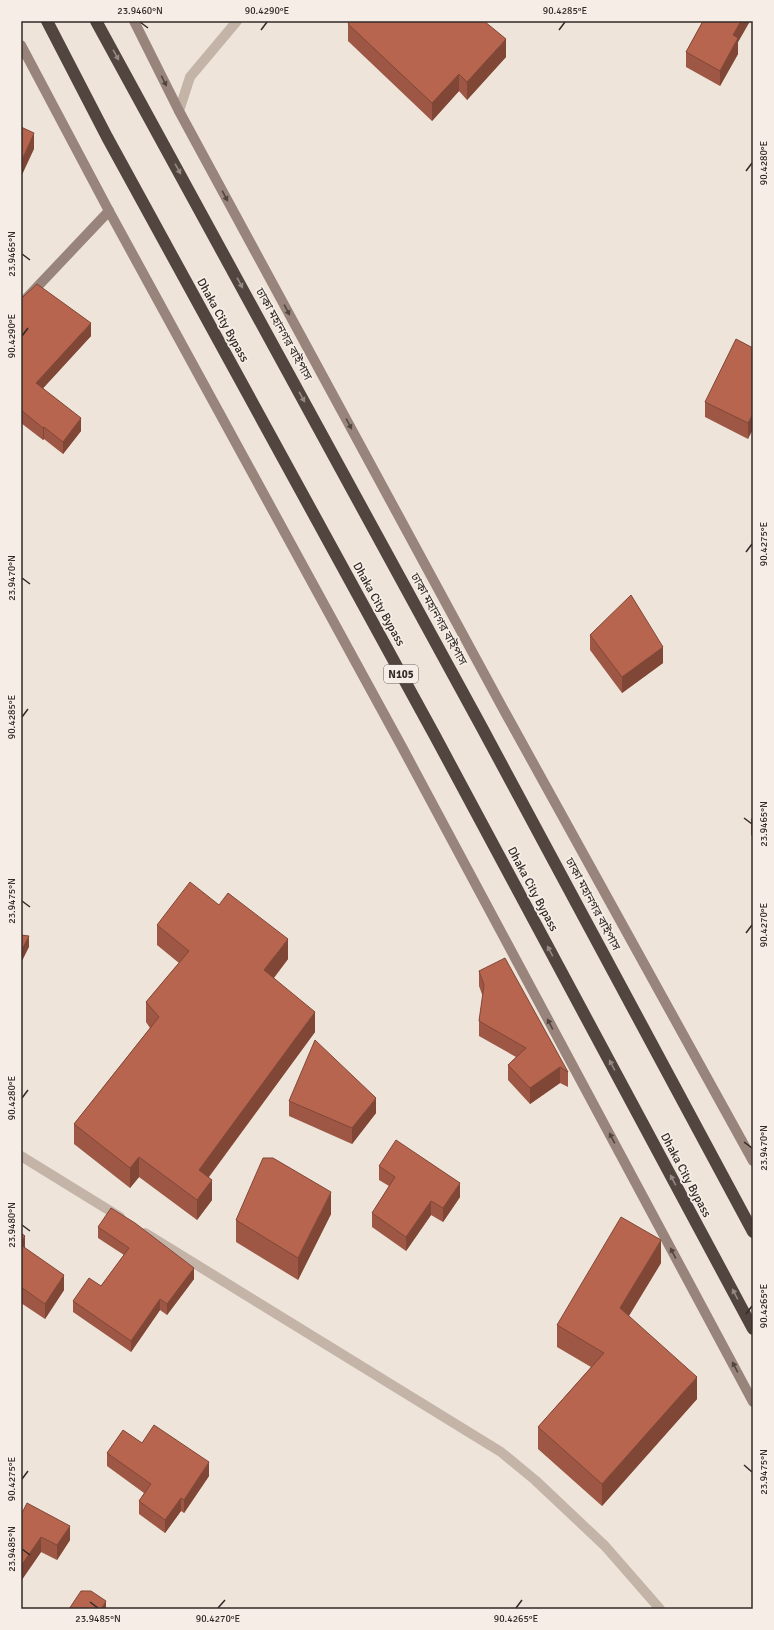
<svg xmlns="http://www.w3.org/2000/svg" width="774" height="1630" viewBox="0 0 774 1630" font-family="Signika,'Noto Sans Bengali',sans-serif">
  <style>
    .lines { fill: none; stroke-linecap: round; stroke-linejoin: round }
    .street { stroke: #c4b4a8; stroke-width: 10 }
    .secondary { stroke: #98847a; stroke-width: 10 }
    .highway { stroke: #52443f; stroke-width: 12 }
    .wall { fill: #9d5744 }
    .shaded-wall { fill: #804737 }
    .building { fill: #b7654f; stroke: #804737 }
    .oneway { fill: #948882 }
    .oneway2 { fill: #514540 }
    .ticks { fill: none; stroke: #322a27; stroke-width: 1.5 }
    .labels { text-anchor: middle; stroke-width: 3.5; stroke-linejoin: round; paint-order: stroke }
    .shield { fill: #f6eee6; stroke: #6d6560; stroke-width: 1 }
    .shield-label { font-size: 11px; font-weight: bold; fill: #322a27 }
    .street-label { font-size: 12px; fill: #322a27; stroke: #f6eee6 }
    .neatline { fill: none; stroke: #322a27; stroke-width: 1.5 }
    .ticks-label { font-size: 10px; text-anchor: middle; fill: #322a27 }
  </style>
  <rect width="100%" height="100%" fill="#eee4da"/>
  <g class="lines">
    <!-- street -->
    <g class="street">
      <polyline points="179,111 190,77 237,21"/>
      <polyline points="21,1156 120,1217"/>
      <polyline points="145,1233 501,1452 535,1480 605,1546 660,1609"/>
    </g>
    <!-- secondary -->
    <g class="secondary">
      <polyline points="134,21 179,111 506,714 753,1161"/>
      <polyline points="21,45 109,211 402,747 753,1402"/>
      <polyline points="21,304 109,211"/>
    </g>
    <!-- highway -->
    <g class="highway">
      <polyline points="47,21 107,137 435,736 753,1329"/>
      <polyline points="96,21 480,724 753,1232"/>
    </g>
  </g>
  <!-- wall -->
  <g class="wall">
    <polygon points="702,21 750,21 738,42 738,54 720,86 686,67 686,52 702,23"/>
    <polygon points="348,24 506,57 467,100 459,91 432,121 348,41"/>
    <polygon points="21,297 91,336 43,388 81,431 63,454 44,439 43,440 21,423"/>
    <polygon points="753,348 748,439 705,417 705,402"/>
    <polygon points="590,635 663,663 622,693 590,650"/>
    <polygon points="753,817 753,837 751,835 751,820"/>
    <polygon points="157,925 288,959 274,978 315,1032 209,1177 212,1200 197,1220 139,1177 130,1188 74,1144 74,1124 150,1028 146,1022 146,1002 179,963 157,945"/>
    <polygon points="479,971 568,1072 568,1087 560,1083 530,1104 508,1080 508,1065 516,1057 479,1036 479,1021 483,997 479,986"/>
    <polygon points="289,1101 376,1113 352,1144 289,1116"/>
    <polygon points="379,1166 460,1197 443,1222 431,1215 406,1251 372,1227 372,1213 389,1186 379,1180"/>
    <polygon points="331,1214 298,1280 236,1242 236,1220"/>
    <polygon points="98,1227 194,1279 167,1315 160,1310 131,1352 73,1312 73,1301 101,1286 124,1255 98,1238"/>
    <polygon points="21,1233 25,1248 64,1290 45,1319 21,1303"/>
    <polygon points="661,1263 629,1316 697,1399 602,1506 538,1449 538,1427 591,1367 557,1347 557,1325"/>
    <polygon points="142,1443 209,1476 184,1513 181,1511 165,1533 139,1514 139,1501 144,1493 107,1466 107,1453"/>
    <polygon points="21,1515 70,1540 57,1560 41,1552 21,1581"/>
  </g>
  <!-- shaded-wall -->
  <g class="shaded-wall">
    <polygon points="741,21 750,21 738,42 738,54 720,86 720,71 733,35"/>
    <polygon points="506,39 506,57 467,100 467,82"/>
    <polygon points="459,74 459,91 432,121 432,103"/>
    <polygon points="34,133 34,149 21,177 21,162"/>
    <polygon points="91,323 91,336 36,396 36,383"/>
    <polygon points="753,414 753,429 748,439 748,423"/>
    <polygon points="81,418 81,431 63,454 63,442"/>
    <polygon points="44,427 44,439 43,440 43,428"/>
    <polygon points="663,647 663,663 622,693 622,677"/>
    <polygon points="29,936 29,947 21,963 21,951"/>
    <polygon points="288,939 288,959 264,990 264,970"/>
    <polygon points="315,1012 315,1032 199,1190 199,1170"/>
    <polygon points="560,1067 560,1083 530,1104 530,1088"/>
    <polygon points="376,1098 376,1113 352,1144 352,1128"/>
    <polygon points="139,1157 139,1177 130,1188 130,1168"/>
    <polygon points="212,1180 212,1200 197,1220 197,1200"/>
    <polygon points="460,1183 460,1197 443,1222 443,1208"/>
    <polygon points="331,1192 331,1214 298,1280 298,1258"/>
    <polygon points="431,1201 431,1215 406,1251 406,1237"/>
    <polygon points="25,1236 25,1251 21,1257 21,1241"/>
    <polygon points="661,1240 661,1263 620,1330 620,1308"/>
    <polygon points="194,1268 194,1279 167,1315 167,1304"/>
    <polygon points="64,1275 64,1290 45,1319 45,1304"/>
    <polygon points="160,1299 160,1310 131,1352 131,1341"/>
    <polygon points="697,1377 697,1399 602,1506 602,1484"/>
    <polygon points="209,1462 209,1476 184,1513 184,1500"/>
    <polygon points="181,1498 181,1511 165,1533 165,1520"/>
    <polygon points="70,1526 70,1540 57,1560 57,1545"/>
    <polygon points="41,1537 41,1552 21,1581 21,1566"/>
    <polygon points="106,1601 106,1609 101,1609"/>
  </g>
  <!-- building -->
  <g class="building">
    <polygon points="350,21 484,21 506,39 467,82 459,74 432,103 348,24"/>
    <polygon points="703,21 741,21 733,35 738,38 720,71 686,52"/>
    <polygon points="21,127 34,133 21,162"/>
    <polygon points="37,284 91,323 36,383 81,418 63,442 44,427 43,428 21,410 21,297 23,297"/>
    <polygon points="736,339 753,348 753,414 748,423 705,402"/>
    <polygon points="631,595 663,647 622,677 590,635"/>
    <polygon points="753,817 753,822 751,820"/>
    <polygon points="190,882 219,905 228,893 288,939 264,970 315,1012 199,1170 212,1180 197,1200 139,1157 130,1168 74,1124 159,1017 146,1002 189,951 157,925"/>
    <polygon points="21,935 29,936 21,951"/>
    <polygon points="505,958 568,1072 560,1067 530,1088 508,1065 526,1048 479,1021 484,985 479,971"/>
    <polygon points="315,1040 376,1098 352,1128 289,1101"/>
    <polygon points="396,1140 460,1183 443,1208 431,1201 406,1237 372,1213 395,1177 379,1166"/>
    <polygon points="263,1158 273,1158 331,1192 298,1258 236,1220"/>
    <polygon points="111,1208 135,1223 194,1268 167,1304 160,1299 131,1341 73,1301 89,1278 101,1286 129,1248 98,1227"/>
    <polygon points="621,1217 661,1240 620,1308 697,1377 602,1484 538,1427 604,1353 557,1325"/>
    <polygon points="21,1233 25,1236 21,1241"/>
    <polygon points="21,1245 64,1275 45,1304 21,1287"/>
    <polygon points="154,1425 209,1462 184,1500 181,1498 165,1520 139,1501 151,1484 107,1453 123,1430 142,1443"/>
    <polygon points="27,1503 70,1526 57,1545 41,1537 21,1566 21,1515"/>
    <polygon points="81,1591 91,1591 106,1601 101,1609 69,1609"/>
  </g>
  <!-- one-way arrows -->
  <defs><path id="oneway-solid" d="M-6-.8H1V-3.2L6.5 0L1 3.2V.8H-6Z"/></defs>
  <g class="oneway">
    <use href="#oneway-solid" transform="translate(116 55) rotate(61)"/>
    <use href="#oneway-solid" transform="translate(178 169) rotate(61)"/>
    <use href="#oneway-solid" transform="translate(240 283) rotate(61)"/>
    <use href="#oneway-solid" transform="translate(302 397) rotate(61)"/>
    <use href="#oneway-solid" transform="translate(550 951) rotate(-118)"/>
    <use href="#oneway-solid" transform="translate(612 1065) rotate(-118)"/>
    <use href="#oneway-solid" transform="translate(673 1180) rotate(-118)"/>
    <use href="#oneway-solid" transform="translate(735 1294) rotate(-118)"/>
  </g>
  <g class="oneway2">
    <use href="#oneway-solid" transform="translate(164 81) rotate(63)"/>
    <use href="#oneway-solid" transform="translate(225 196) rotate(62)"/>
    <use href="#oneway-solid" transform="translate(287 310) rotate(62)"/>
    <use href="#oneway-solid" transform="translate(349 424) rotate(62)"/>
    <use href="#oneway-solid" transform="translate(550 1024) rotate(-118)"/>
    <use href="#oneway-solid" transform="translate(612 1138) rotate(-118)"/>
    <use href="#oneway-solid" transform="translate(673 1253) rotate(-118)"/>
    <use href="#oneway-solid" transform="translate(735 1367) rotate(-118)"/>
  </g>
  <!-- ticks -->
  <path class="ticks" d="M 140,22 L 148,28M 261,30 L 267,22M 559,30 L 565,22M 746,171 L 752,163M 22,254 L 30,260M 22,336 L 28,328M 746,552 L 752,544M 22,578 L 30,584M 22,717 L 28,709M 744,818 L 752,824M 22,901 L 30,907M 746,933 L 752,925M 22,1098 L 28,1090M 744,1142 L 752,1148M 22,1225 L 30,1231M 746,1314 L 752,1306M 744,1465 L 752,1472M 22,1479 L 28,1471M 22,1549 L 30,1555M 90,1602 L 98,1608M 218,1608 L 225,1600M 516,1608 L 522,1600"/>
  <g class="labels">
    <!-- shield labels -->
    <rect class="shield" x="384" y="665" width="34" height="18" rx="3"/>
    <g class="shield-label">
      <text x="401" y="678">N105</text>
    </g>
    <!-- street labels -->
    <g class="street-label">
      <text transform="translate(223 320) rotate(61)" y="4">Dhaka City Bypass</text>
      <text transform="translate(284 334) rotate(61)" y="4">ঢাকা মহানগর বাইপাস</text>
      <text transform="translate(379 604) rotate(61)" y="4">Dhaka City Bypass</text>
      <text transform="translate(439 619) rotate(61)" y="4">ঢাকা মহানগর বাইপাস</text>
      <text transform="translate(533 889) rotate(62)" y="4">Dhaka City Bypass</text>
      <text transform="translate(593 904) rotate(62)" y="4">ঢাকা মহানগর বাইপাস</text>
      <text transform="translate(686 1175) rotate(62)" y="4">Dhaka City Bypass</text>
    </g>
  </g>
  <!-- border -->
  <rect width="774" height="1630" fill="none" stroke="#f6eee6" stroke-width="44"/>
  <rect x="22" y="22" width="730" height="1586" class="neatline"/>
  <g class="ticks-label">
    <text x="140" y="14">23.9460°N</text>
    <text x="267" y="14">90.4290°E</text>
    <text x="565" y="14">90.4285°E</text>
    <text transform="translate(763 163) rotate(-90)" y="4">90.4280°E</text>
    <text transform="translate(11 254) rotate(-90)" y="4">23.9465°N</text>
    <text transform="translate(11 336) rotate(-90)" y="4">90.4290°E</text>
    <text transform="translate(763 544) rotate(-90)" y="4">90.4275°E</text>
    <text transform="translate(11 578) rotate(-90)" y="4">23.9470°N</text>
    <text transform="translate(11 717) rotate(-90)" y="4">90.4285°E</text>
    <text transform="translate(763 824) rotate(-90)" y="4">23.9465°N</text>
    <text transform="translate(11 901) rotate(-90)" y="4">23.9475°N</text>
    <text transform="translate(763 925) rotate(-90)" y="4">90.4270°E</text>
    <text transform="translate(11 1098) rotate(-90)" y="4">90.4280°E</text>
    <text transform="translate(763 1148) rotate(-90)" y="4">23.9470°N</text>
    <text transform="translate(11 1225) rotate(-90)" y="4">23.9480°N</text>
    <text transform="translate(763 1306) rotate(-90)" y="4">90.4265°E</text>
    <text transform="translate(763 1472) rotate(-90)" y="4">23.9475°N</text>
    <text transform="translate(11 1479) rotate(-90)" y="4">90.4275°E</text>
    <text transform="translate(11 1549) rotate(-90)" y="4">23.9485°N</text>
    <text x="98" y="1622">23.9485°N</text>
    <text x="218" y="1622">90.4270°E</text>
    <text x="516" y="1622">90.4265°E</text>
  </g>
</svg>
